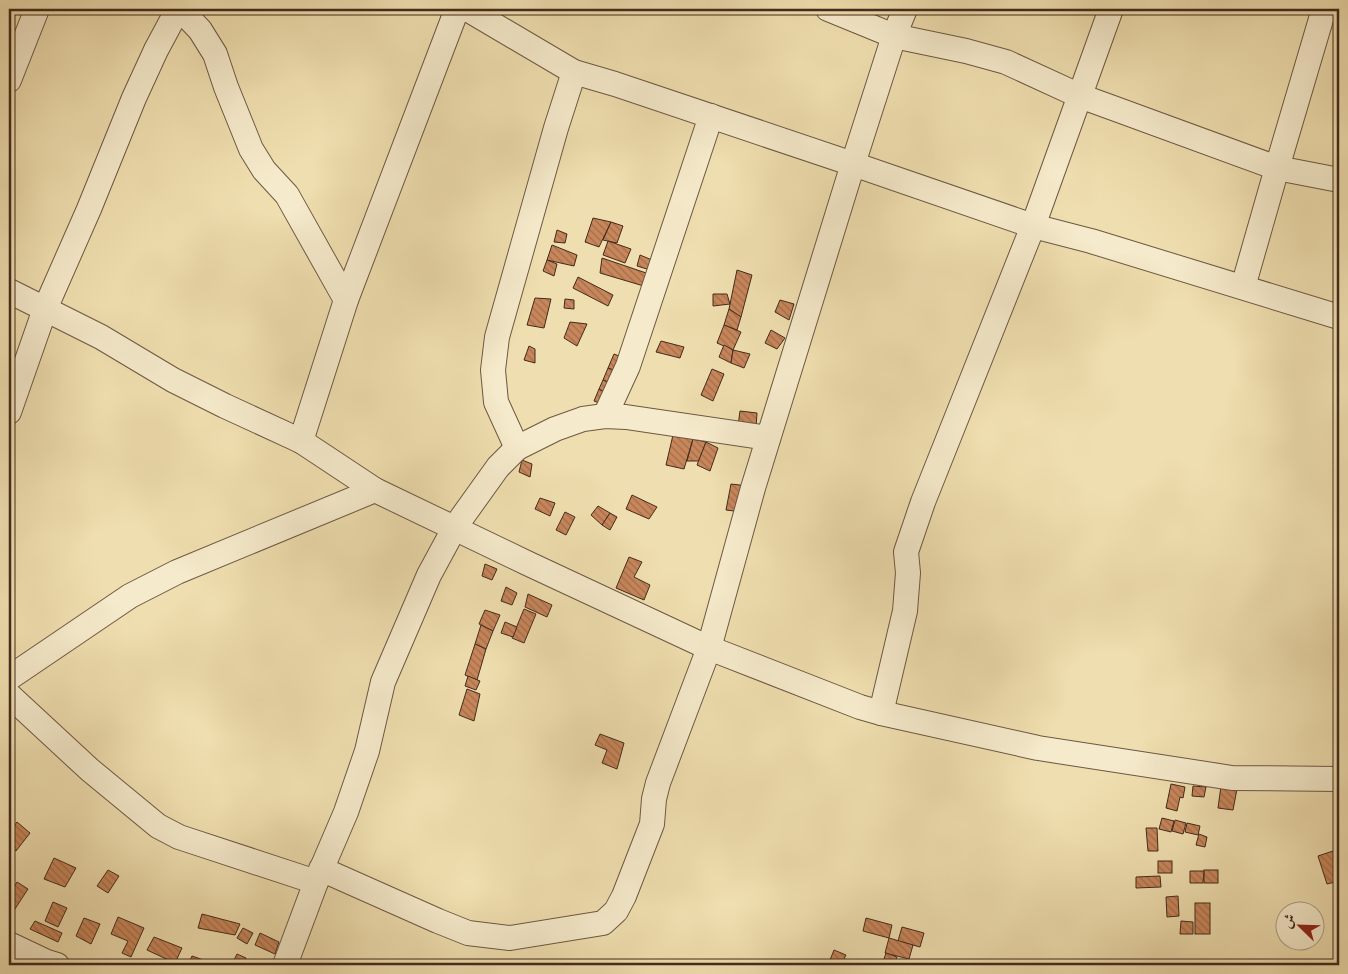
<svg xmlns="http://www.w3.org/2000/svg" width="1348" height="974" viewBox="0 0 1348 974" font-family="Alegreya,Amiri,serif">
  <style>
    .building { fill: url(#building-back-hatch); stroke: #422b1d }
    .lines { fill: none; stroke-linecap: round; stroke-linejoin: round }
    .minor-casing { stroke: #6d5842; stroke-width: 26 }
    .minor { stroke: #f5eacb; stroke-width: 24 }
  </style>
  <defs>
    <pattern id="building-back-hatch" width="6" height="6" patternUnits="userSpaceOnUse" patternTransform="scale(1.25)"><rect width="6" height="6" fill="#c8865b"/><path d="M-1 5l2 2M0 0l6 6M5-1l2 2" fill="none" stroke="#a46e4b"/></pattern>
  </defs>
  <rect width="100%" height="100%" fill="#efdeaf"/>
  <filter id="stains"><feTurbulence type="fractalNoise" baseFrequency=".004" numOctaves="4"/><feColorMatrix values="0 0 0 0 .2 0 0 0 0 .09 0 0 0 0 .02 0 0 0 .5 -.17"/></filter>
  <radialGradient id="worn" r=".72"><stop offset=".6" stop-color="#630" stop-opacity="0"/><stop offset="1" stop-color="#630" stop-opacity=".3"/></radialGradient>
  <!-- building -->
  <g class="building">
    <polygon points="593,218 611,222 599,247 585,242"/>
    <polygon points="611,222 623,226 617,243 603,240"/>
    <polygon points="557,230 567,234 565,243 554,242"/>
    <polygon points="608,241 631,249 625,263 603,255"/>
    <polygon points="552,245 577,255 574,266 547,260"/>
    <polygon points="640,255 652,260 647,269 637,266"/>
    <polygon points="602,258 652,275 647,287 600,273"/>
    <polygon points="547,260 557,264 554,276 543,271"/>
    <polygon points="737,270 752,275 741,317 729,309"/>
    <polygon points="578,277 613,295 608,306 573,288"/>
    <polygon points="713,294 727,294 730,304 713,306"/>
    <polygon points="535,298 551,299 544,328 527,325"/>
    <polygon points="565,299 574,300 574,309 564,308"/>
    <polygon points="780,300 794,304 789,320 775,312"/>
    <polygon points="729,309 741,317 737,330 724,325"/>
    <polygon points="570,322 587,324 577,346 564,338"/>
    <polygon points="724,325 741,332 733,350 717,343"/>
    <polygon points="771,330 785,338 777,349 765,343"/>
    <polygon points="661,341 684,347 680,358 656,352"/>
    <polygon points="724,345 733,350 731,363 719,357"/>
    <polygon points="529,346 535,349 535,363 524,360"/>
    <polygon points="733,350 750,354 744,368 731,363"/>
    <polygon points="614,354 626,359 620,373 608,368"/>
    <polygon points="608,368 624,374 614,385 603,380"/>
    <polygon points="712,369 724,374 713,401 701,395"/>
    <polygon points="603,380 614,385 610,395 599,389"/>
    <polygon points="599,389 610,395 604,405 594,401"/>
    <polygon points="740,411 757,413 756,428 738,426"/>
    <polygon points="673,435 693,439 684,469 666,465"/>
    <polygon points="693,439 706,442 699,461 687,461"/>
    <polygon points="706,442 718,448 710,471 697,465"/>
    <polygon points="522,460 532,464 530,477 519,472"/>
    <polygon points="731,484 748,486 742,512 726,510"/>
    <polygon points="632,495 657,507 649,519 626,509"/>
    <polygon points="540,498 555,503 550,516 535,509"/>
    <polygon points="598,506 610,513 602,525 591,515"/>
    <polygon points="565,512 575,517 566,535 556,530"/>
    <polygon points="610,513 617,517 610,530 602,525"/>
    <polygon points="629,557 642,562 634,577 650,585 644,600 616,588"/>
    <polygon points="485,564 497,569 492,580 482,576"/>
    <polygon points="506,587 517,593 512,605 501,601"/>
    <polygon points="528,594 552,605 547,617 525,607"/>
    <polygon points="524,609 536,614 524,643 512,638"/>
    <polygon points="485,610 500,615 493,631 479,624"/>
    <polygon points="505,622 517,627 513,637 501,633"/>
    <polygon points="481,625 493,631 486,649 475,644"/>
    <polygon points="475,644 486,649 477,680 465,675"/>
    <polygon points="468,676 480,681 476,690 465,686"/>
    <polygon points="467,689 480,694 474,721 459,715"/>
    <polygon points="600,734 624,743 617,769 602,763 607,750 595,745"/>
    <polygon points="1171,784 1185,787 1183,798 1180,797 1177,811 1166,808"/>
    <polygon points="1193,786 1206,787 1204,797 1192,796"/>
    <polygon points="1221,786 1237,789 1233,810 1218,808"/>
    <polygon points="1162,818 1174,821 1171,832 1159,829"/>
    <polygon points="1175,820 1186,823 1183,834 1172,831"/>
    <polygon points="17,822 30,833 16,851 9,846 9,833"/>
    <polygon points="1187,823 1200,826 1198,835 1185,832"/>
    <polygon points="1146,828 1157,828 1158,851 1148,851"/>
    <polygon points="1199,834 1207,837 1205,847 1196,845"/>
    <polygon points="1339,849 1339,882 1339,881 1327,884 1318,856"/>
    <polygon points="54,858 76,868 65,887 44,879"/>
    <rect x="1158" y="861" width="14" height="12"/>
    <polygon points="108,870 119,876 108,893 97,886"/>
    <rect x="1204" y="870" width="14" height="13"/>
    <polygon points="1190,871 1204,871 1203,883 1190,883"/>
    <polygon points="1160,876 1161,887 1136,888 1136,877"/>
    <polygon points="17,882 28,889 13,912 9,909 9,896"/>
    <polygon points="1178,896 1179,916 1167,917 1166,897"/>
    <polygon points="53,902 67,908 58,927 45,921"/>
    <rect x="1195" y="903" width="15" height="31"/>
    <polygon points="202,914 240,924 235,935 198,928"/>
    <polygon points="118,917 144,928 131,957 122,953 128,941 111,934"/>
    <polygon points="84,918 100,924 91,944 76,936"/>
    <polygon points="866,918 892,925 889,938 863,931"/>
    <polygon points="35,921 62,933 58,942 30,929"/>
    <polygon points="1181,921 1193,922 1193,934 1180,934"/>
    <polygon points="902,927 924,933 920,947 898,941"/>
    <polygon points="243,928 253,933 247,944 237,938"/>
    <polygon points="260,933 279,942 275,954 255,945"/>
    <polygon points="154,937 182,948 175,963 147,950"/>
    <polygon points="889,938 913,945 909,959 885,953"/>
    <polygon points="834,950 846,955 841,965 828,965"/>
    <polygon points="886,953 897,957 894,965 882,965"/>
    <polygon points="237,954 246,958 243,965 232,964"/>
    <polygon points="192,956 218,965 188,965"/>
  </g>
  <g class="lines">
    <defs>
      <g id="minor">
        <polyline points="180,9 200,30 215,54 226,87 251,149 264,170 287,195 346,300"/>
        <polyline points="467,9 574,72 615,84 853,164 1033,226 1091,241 1339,317"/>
        <polyline points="828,9 894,36 966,51 1006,62 1080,96 1113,108 1277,168 1339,180"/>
        <polyline points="9,80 37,9"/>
        <polyline points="1243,287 1277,168 1324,9"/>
        <polyline points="9,291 101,337 173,380 225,406 301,441 375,490 529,564 709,648 860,707 881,713 1038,748 1232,778 1339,779"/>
        <polyline points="9,412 45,309 89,209 134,98 156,50 178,9"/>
        <polyline points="605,416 628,366 711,116"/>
        <polyline points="301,441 346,300 457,9"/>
        <polyline points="517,448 496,402 493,370 497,337 556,128 574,72"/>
        <polyline points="9,678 130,596 177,572 375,490"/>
        <polyline points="9,695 90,770 158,826 179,837 316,882"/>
        <polyline points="881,713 905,611 908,573 906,552 923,502 1033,226 1111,9"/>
        <polyline points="321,869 438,921 468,933 510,938 603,923 616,911 624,896 652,824 654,799 658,783 709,648 753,488 853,164 894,36 905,9"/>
        <polyline points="9,944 47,962 57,965"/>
        <polyline points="285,965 316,882 346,812 367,751 383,682 429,575 455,527 498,467 517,448 555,429 583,419 605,416 626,417 768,438"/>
      </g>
    </defs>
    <!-- minor casing -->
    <use href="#minor" class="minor-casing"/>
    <!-- minor -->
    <use href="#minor" class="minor"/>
  </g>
  <!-- margin -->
  <rect width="1348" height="974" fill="none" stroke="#efdeaf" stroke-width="30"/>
  <rect x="10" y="10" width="1328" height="954" fill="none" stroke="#422b1d" stroke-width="2.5"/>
  <rect x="15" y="15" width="1318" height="944" fill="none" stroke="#422b1d"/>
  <!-- north arrow -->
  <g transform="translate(1300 926) rotate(293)"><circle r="24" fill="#f5eacb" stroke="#ad9e85"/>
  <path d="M0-4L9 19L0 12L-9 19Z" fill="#8f2418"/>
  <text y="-8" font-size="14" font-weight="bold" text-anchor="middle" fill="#422b1d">ش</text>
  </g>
  <rect width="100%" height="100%" filter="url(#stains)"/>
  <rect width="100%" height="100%" fill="url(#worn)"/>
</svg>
